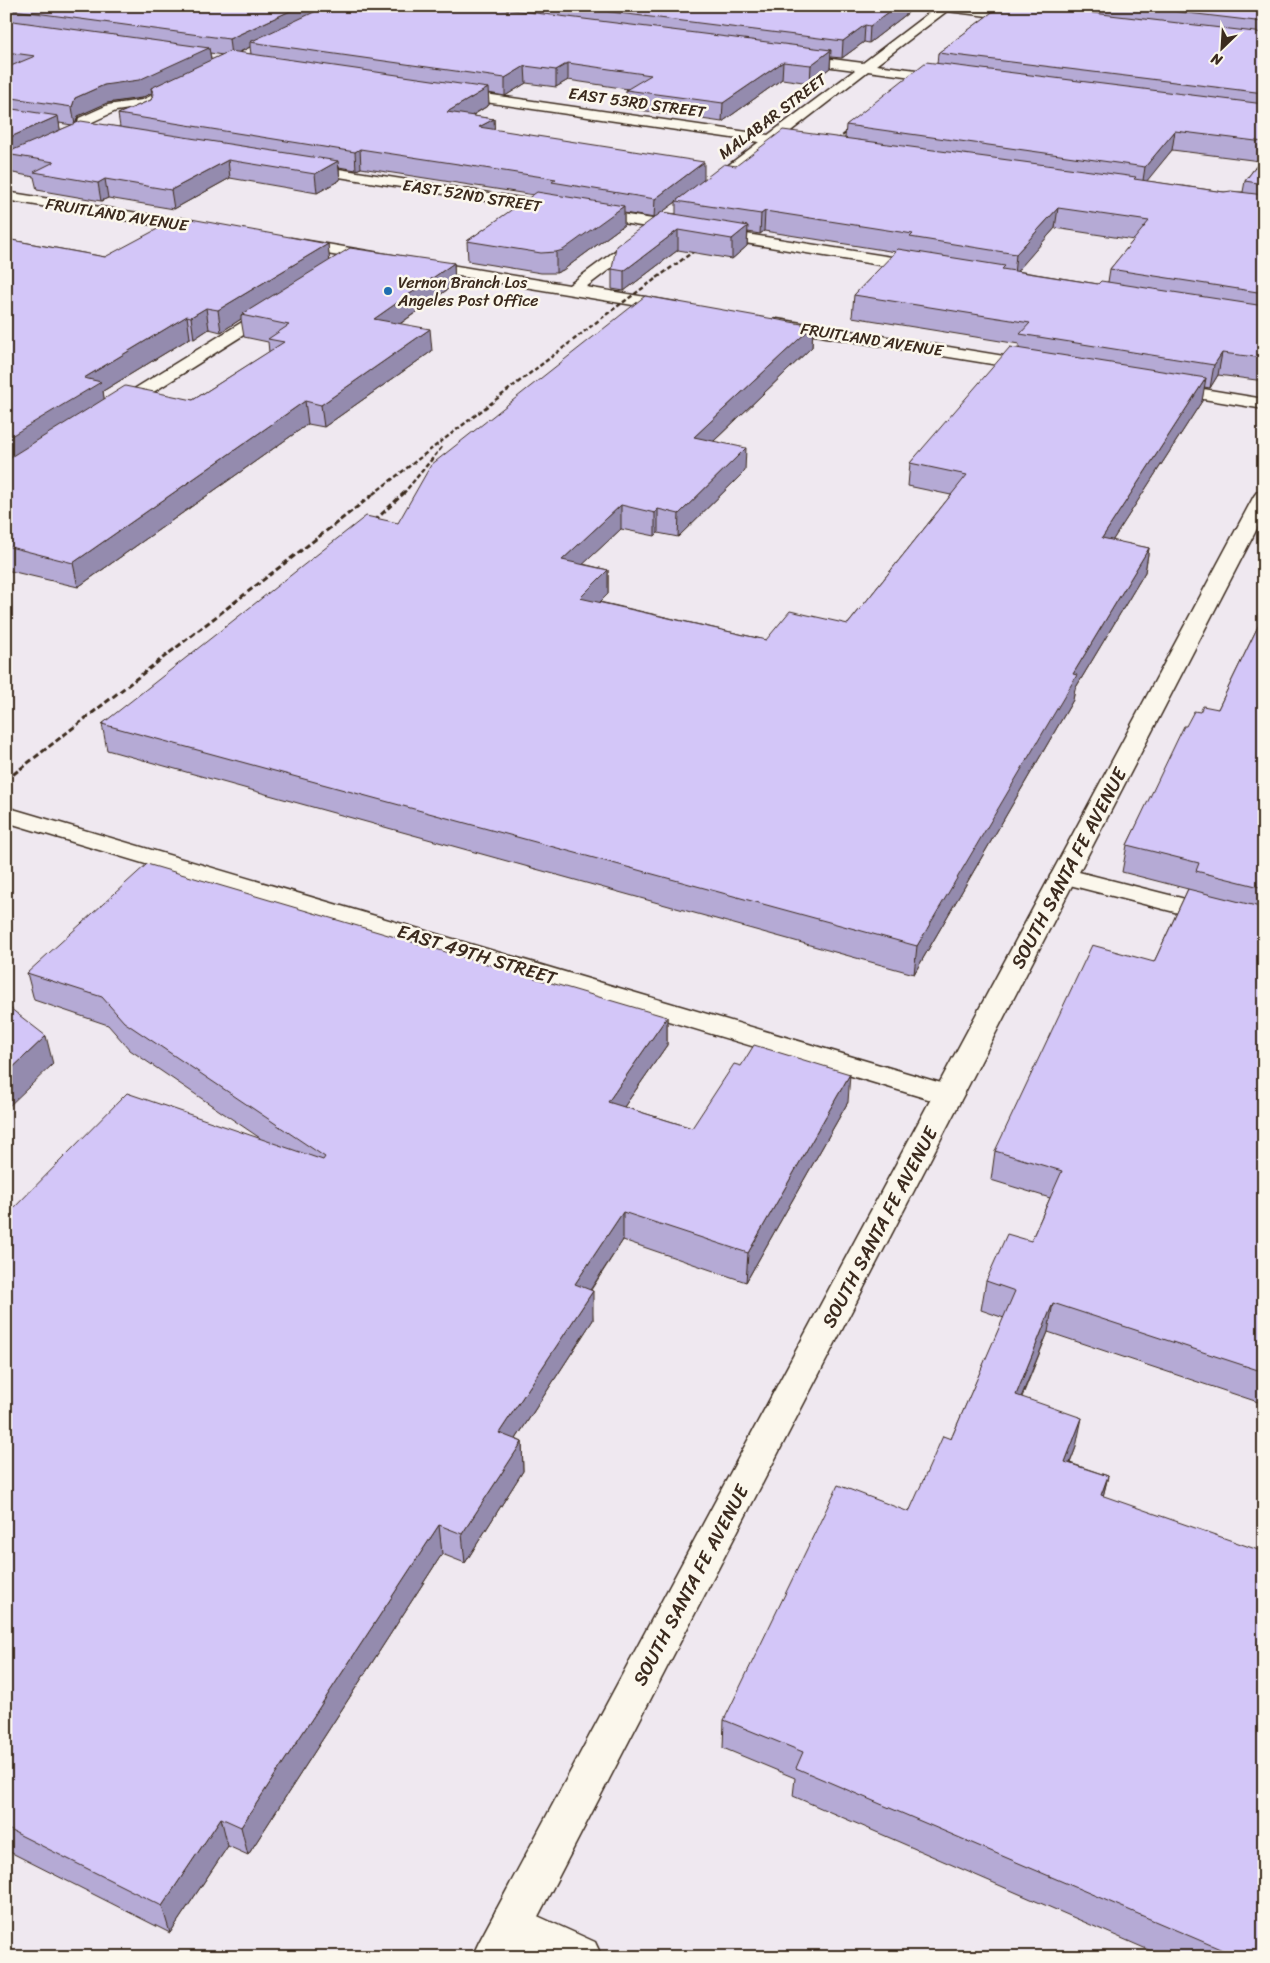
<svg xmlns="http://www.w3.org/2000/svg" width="1270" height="1963" viewBox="0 0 1270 1963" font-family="Sriracha,sans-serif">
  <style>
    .built { fill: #efe8f0 }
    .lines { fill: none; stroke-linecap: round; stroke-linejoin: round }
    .minor-casing { stroke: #3b2a1e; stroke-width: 3 }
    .major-casing { stroke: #3b2a1e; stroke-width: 3 }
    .minor { fill: #fbf7ec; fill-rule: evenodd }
    .major { fill: #fbf7ec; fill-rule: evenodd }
    .rail-far2 { stroke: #3b2a1e; stroke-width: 2; stroke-dasharray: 4 2; stroke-linecap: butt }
    .rail-far1 { stroke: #3b2a1e; stroke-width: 2.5; stroke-dasharray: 4.5 2.5; stroke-linecap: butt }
    .rail { stroke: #3b2a1e; stroke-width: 3; stroke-dasharray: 6 3; stroke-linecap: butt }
    .wall { fill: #b5aad5; stroke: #3b2a1e; fill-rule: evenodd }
    .shaded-wall { fill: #948bae; stroke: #3b2a1e }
    .building { fill: #d3c6f8; stroke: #3b2a1e }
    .poi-dot { fill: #1f6fb2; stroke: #fbf7ec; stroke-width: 2 }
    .labels { text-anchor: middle; stroke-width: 5; stroke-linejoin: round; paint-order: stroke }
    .far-street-label { font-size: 16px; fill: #3b2a1e; stroke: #fbf7ec }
    .far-poi-label { font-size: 16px; fill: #3b2a1e; stroke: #fbf7ec; text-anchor: start }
    .street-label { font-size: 19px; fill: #3b2a1e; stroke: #fbf7ec }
  </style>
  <rect width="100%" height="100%" fill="#fbf7ec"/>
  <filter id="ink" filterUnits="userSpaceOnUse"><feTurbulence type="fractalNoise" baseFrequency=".02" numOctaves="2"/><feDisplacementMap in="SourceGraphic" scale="10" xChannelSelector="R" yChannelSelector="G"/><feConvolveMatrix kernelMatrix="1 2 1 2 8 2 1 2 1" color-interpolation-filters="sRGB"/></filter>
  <g filter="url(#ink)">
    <!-- built -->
    <rect class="built" x="6" y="6" width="1258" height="1951"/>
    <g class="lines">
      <defs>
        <g id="minor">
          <polygon points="929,6 966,6 1028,13 1034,17 1028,21 947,11 876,65 949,74 953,75 955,78 953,81 949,82 868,71 783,137 814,142 816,145 814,148 809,149 774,144 720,185 710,185 708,182 710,179 759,142 451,97 445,93 451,89 768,135 855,70 793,62 789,61 787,58 789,55 793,54 863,63 934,9"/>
          <polygon points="301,163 923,262 929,264 931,267 929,270 923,272 296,170 294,167 296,164"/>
          <polygon points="6,192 207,224 212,226 215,229 212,232 207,234 6,200"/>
          <polygon points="643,232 648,234 651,237 648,240 586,287 675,302 681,304 683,307 681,310 675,312 291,248 286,246 283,243 286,240 291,238 569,285 638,234"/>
          <polygon points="274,304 280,306 282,309 280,312 117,415 111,416 105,415 102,411 105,407 268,306"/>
          <polygon points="777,319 1035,361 1041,362 1044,366 1041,370 1035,371 771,328 769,324 771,320"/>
          <polygon points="1167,383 1264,399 1264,409 1161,392 1158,388 1161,384"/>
          <polygon points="6,807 958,1088 963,1095 958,1102 948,1105 938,1102 6,822"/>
          <polygon points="1063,868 1264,919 1264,935 1054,881 1050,876 1054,871"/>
          <polygon points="511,1904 595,1942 602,1957 532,1957 496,1940 490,1925 496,1910"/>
        </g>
        <g id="major">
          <polygon points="177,84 182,85 183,88 182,91 150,106 116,111 90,123 87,135 77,135 75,132 79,118 108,105 142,100"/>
          <polygon points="1264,490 1264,515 517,1957 472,1957 479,1942 1254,496 1257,492"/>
        </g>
      </defs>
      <!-- minor casing -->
      <use href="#minor" class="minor-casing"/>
      <!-- major casing -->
      <use href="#major" class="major-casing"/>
      <!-- minor -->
      <use href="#minor" class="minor"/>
      <!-- major -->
      <use href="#major" class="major"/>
      <!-- rail-far2 -->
      <polyline class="rail-far2" points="828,147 856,125"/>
      <!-- rail-far1 -->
      <g class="rail-far1">
        <polyline points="373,494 611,311 704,244"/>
        <polyline points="403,494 442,447"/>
      </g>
      <!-- rail -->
      <g class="rail">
        <polyline points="368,527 404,493"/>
        <polyline points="6,780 375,493"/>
      </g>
    </g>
    <!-- wall -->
    <g class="wall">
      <path d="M 6,6 L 909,6 L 908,13 L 869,43 L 864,42 L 842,58 L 831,57 L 830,68 L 810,83 L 782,79 L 722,122 L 626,108 L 626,90 L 628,89 L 568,80 L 556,87 L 526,83 L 505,96 L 488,93 L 489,105 L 472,116 L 494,119 L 494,130 L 704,180 L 736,166 L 845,138 L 846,125 L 937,64 L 938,53 L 998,8 L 984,6 L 1264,6 L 1264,381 L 1218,375 L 1210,388 L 1204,387 L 1202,401 L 1112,541 L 1149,548 L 1145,572 L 1075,689 L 1073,700 L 914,974 L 107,750 L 102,724 L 398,523 L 813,326 L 812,347 L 714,441 L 745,471 L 678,537 L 658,533 L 655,536 L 621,529 L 583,564 L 608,570 L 608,594 L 600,602 L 766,640 L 848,624 L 951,495 L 908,486 L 910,463 L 1019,348 L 1019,344 L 852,317 L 854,295 L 896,252 L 764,231 L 760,234 L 748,232 L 747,246 L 732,259 L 678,250 L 624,291 L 612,289 L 612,269 L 654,218 L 624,213 L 624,225 L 563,270 L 556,273 L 541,273 L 468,261 L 467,241 L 534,195 L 361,168 L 356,170 L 339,167 L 340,180 L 317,193 L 230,178 L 174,209 L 108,198 L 101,201 L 37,190 L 34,177 L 8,172 L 6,162 ZM 250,47 L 251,54 L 239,53 ZM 210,53 L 222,55 L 211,60 ZM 152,93 L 152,98 L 151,100 L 118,114 L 120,127 L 76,123 L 78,116 L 107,103 L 141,98 ZM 59,123 L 72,125 L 60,130 ZM 1172,150 L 1260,161 L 1245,181 L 1243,192 L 1224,192 L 1146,181 ZM 676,202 L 676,214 L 662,212 ZM 1055,228 L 1134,240 L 1110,269 L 1108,282 L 1098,284 L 1017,271 Z"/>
      <path d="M 6,239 L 105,257 L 328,244 L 329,261 L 454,263 L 455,284 L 400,324 L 432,351 L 324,427 L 308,424 L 78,587 L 6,570 ZM 241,319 L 244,337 L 268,342 L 269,352 L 193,400 L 104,399 L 103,391 L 190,338 L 194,339 L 209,329 L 221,332 Z"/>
      <polygon points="1264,614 1264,1404 1048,1332 1022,1397 1076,1447 1070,1463 1108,1476 1103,1496 1264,1957 1165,1957 793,1796 795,1778 723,1748 724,1720 909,1512 951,1439 1004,1318 981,1310 986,1281 1031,1241 1050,1198 991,1180 995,1151 1154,962 1188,889 1122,872 1127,845 1186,726 1200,712 1218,709"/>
      <polygon points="27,973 667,1017 667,1045 624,1107 692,1128 848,1102 746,1282 623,1240 591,1290 593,1320 516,1439 522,1442 523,1471 465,1563 442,1554 248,1855 228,1846 170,1933 6,1850 6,1216 260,1138 130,1050 108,1025 34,1000"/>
    </g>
    <!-- shaded-wall -->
    <g class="shaded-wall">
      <polygon points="301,6 338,6 250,42 250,47 231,56 229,39"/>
      <polygon points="897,6 909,6 908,13 869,43 870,26"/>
      <polygon points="865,25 864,42 842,58 843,41"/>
      <polygon points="209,48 212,65 151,88 152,93 141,98 107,103 78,116 75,125 72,107 75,98 104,85"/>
      <polygon points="831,50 830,68 810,83 811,65"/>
      <polygon points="783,62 782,79 722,122 723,103"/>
      <polygon points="568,63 568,80 556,87 556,70"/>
      <polygon points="525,66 526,83 505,96 505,78"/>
      <polygon points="488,88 489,105 448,130 447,112"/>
      <polygon points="58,116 61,135 6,154 6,139"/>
      <polygon points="494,119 495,137 479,127"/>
      <polygon points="1175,131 1172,150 1142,187 1145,167"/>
      <polygon points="360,149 361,168 356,170 355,152"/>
      <polygon points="228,160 230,178 174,209 171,190"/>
      <polygon points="338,161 340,180 317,193 315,174"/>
      <polygon points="704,162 704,181 676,201 676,202 654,218 655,199"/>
      <polygon points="105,179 108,198 101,201 98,183"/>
      <polygon points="624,206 624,225 563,270 556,273 556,252"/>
      <polygon points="1058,208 1055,228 1014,275 1016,254"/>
      <polygon points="765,211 764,231 760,234 761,214"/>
      <polygon points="748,226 747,246 732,259 732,239"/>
      <polygon points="678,230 678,250 624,291 624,271"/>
      <polygon points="328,244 330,264 241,315 241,319 221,332 218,310"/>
      <polygon points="454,263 455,284 376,341 374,319"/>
      <polygon points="206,308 209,329 194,339 191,317"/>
      <polygon points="187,316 190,338 103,391 105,404 6,466 6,439 84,378"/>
      <polygon points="813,326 812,347 694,460 694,437"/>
      <polygon points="430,329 432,351 324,427 321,405"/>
      <polygon points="1222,353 1218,375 1210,388 1214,365"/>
      <polygon points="1206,378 1202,401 1098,563 1102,538"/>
      <polygon points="305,401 308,424 78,587 73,563"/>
      <polygon points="746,448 745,471 678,537 679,514"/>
      <polygon points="621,505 621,529 562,584 562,560"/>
      <polygon points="658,509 658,533 655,536 655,513"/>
      <polygon points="1149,548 1145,572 1075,689 1073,700 914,974 917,946 1073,674"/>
      <polygon points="608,570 608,594 580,622 580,598"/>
      <polygon points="667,1017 667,1045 608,1130 608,1102"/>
      <polygon points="46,1036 53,1064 6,1109 6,1074"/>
      <polygon points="850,1074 848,1102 746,1282 748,1253"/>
      <polygon points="623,1212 623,1240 575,1313 575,1284"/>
      <polygon points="593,1291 593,1320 501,1462 499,1433"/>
      <polygon points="1053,1303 1048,1332 1010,1424 1016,1395"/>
      <polygon points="1082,1418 1076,1447 1059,1491 1065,1462"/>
      <polygon points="522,1442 523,1471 465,1563 462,1534"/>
      <polygon points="1108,1476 1101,1505 1101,1495"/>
      <polygon points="439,1525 442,1554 248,1855 241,1827"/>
      <polygon points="221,1818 228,1846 170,1933 162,1906"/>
    </g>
    <!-- building -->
    <g class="building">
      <polygon points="6,6 301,6 229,39 6,9"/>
      <polygon points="327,6 480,6 831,50 811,65 783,62 723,103 626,90 651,75 568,63 556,70 525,66 505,78 250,42"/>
      <polygon points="563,6 897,6 870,26 865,25 843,41"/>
      <polygon points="1000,6 1033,6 1264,33 1264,93 938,53"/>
      <polygon points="1129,6 1264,6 1264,22"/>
      <polygon points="6,20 209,48 139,80 104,85 75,98 72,107 6,97 6,68 35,56 6,52"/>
      <polygon points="230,51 488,88 447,112 494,119 479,127 704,162 655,199 552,182 556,179 360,149 355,152 118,114 151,100 154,94 151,88"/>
      <polygon points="926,62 1264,104 1264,142 1175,131 1145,167 846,125"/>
      <polygon points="6,108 58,116 6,139"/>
      <polygon points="81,121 338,161 315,174 228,160 171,190 105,179 98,183 34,172 54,162 6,154 6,153"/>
      <polygon points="783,130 1136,177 1134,179 1224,192 1231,191 1264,195 1264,293 1110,269 1149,221 1058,208 1016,254 910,237 913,234 765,211 761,214 676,201 724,164 736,166"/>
      <polygon points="1264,156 1264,184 1245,181"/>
      <polygon points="537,192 624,206 563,250 556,252 541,253 467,241"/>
      <polygon points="662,212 748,226 732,239 678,230 624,271 612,269 616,246"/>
      <polygon points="180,217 328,244 218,310 206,308 191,317 187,316 84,378 101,382 6,439 6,239 105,257"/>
      <polygon points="350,248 454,263 374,319 430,329 321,405 305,401 73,563 6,546 6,459 9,458 125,386 193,400 284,342 268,339 289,325 241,315"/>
      <polygon points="898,249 1005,266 1002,269 1098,284 1101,281 1264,306 1264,358 1222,353 1214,365 1020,334 1030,323 854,295"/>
      <polygon points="645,296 813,326 694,437 746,448 679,514 658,509 655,513 621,505 562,560 608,570 580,598 766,640 790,611 848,624 967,475 910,463 1010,347 1206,378 1102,538 1149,548 1073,674 1077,675 917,946 102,724 366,516 398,523 431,465"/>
      <polygon points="1264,614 1264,888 1196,871 1199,863 1127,845 1184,726 1186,726 1194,711 1200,712 1203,706 1218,709"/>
      <polygon points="147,864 667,1017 608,1102 692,1128 734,1064 741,1066 754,1045 850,1074 748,1253 623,1212 575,1284 593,1291 499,1433 522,1442 462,1534 439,1525 241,1827 221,1818 162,1906 6,1828 6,1216 127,1093 323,1160 325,1157 124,1022 102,997 27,973"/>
      <polygon points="1188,889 1264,908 1264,1372 1053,1303 1016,1395 1082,1418 1065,1462 1108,1476 1101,1495 1264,1552 1264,1957 1239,1957 796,1768 803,1752 724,1720 838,1485 909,1512 943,1436 951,1439 1015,1291 986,1281 1007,1234 1031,1241 1062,1171 995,1151 1092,945 1154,962"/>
      <polygon points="6,1005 46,1036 6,1074"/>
    </g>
  </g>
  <!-- markers -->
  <circle class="poi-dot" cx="388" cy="291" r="5"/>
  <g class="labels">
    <!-- far-street labels -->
    <g class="far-street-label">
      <text transform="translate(637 102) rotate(8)" y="6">EAST 53RD STREET</text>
      <text transform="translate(772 116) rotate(-37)" y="6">MALABAR STREET</text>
      <text transform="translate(472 195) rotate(9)" y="6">EAST 52ND STREET</text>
      <text transform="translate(117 214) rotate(9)" y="6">FRUITLAND AVENUE</text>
      <text transform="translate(872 339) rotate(9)" y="6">FRUITLAND AVENUE</text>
    </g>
    <!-- far-poi labels -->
    <g class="far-poi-label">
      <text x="398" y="288">Vernon Branch Los<tspan x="398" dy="18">Angeles Post Office</tspan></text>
    </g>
    <!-- street labels -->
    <g class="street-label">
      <text transform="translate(1068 868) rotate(-62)" y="7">SOUTH SANTA FE AVENUE</text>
      <text transform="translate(477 954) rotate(17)" y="7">EAST 49TH STREET</text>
      <text transform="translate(879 1227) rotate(-62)" y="7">SOUTH SANTA FE AVENUE</text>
      <text transform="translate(690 1585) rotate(-62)" y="7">SOUTH SANTA FE AVENUE</text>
    </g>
  </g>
  <!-- margin -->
  <rect width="1270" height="1963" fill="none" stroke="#fbf7ec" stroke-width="25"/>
  <rect x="12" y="12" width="1245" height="1938" fill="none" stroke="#3b2a1e" stroke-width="2" filter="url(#ink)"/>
  <!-- north arrow -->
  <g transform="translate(1222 48) rotate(205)" stroke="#fbf7ec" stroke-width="4" paint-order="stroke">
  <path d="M0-4L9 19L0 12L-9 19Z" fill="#3b2a1e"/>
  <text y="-8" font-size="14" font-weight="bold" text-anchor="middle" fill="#3b2a1e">N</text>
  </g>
</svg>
